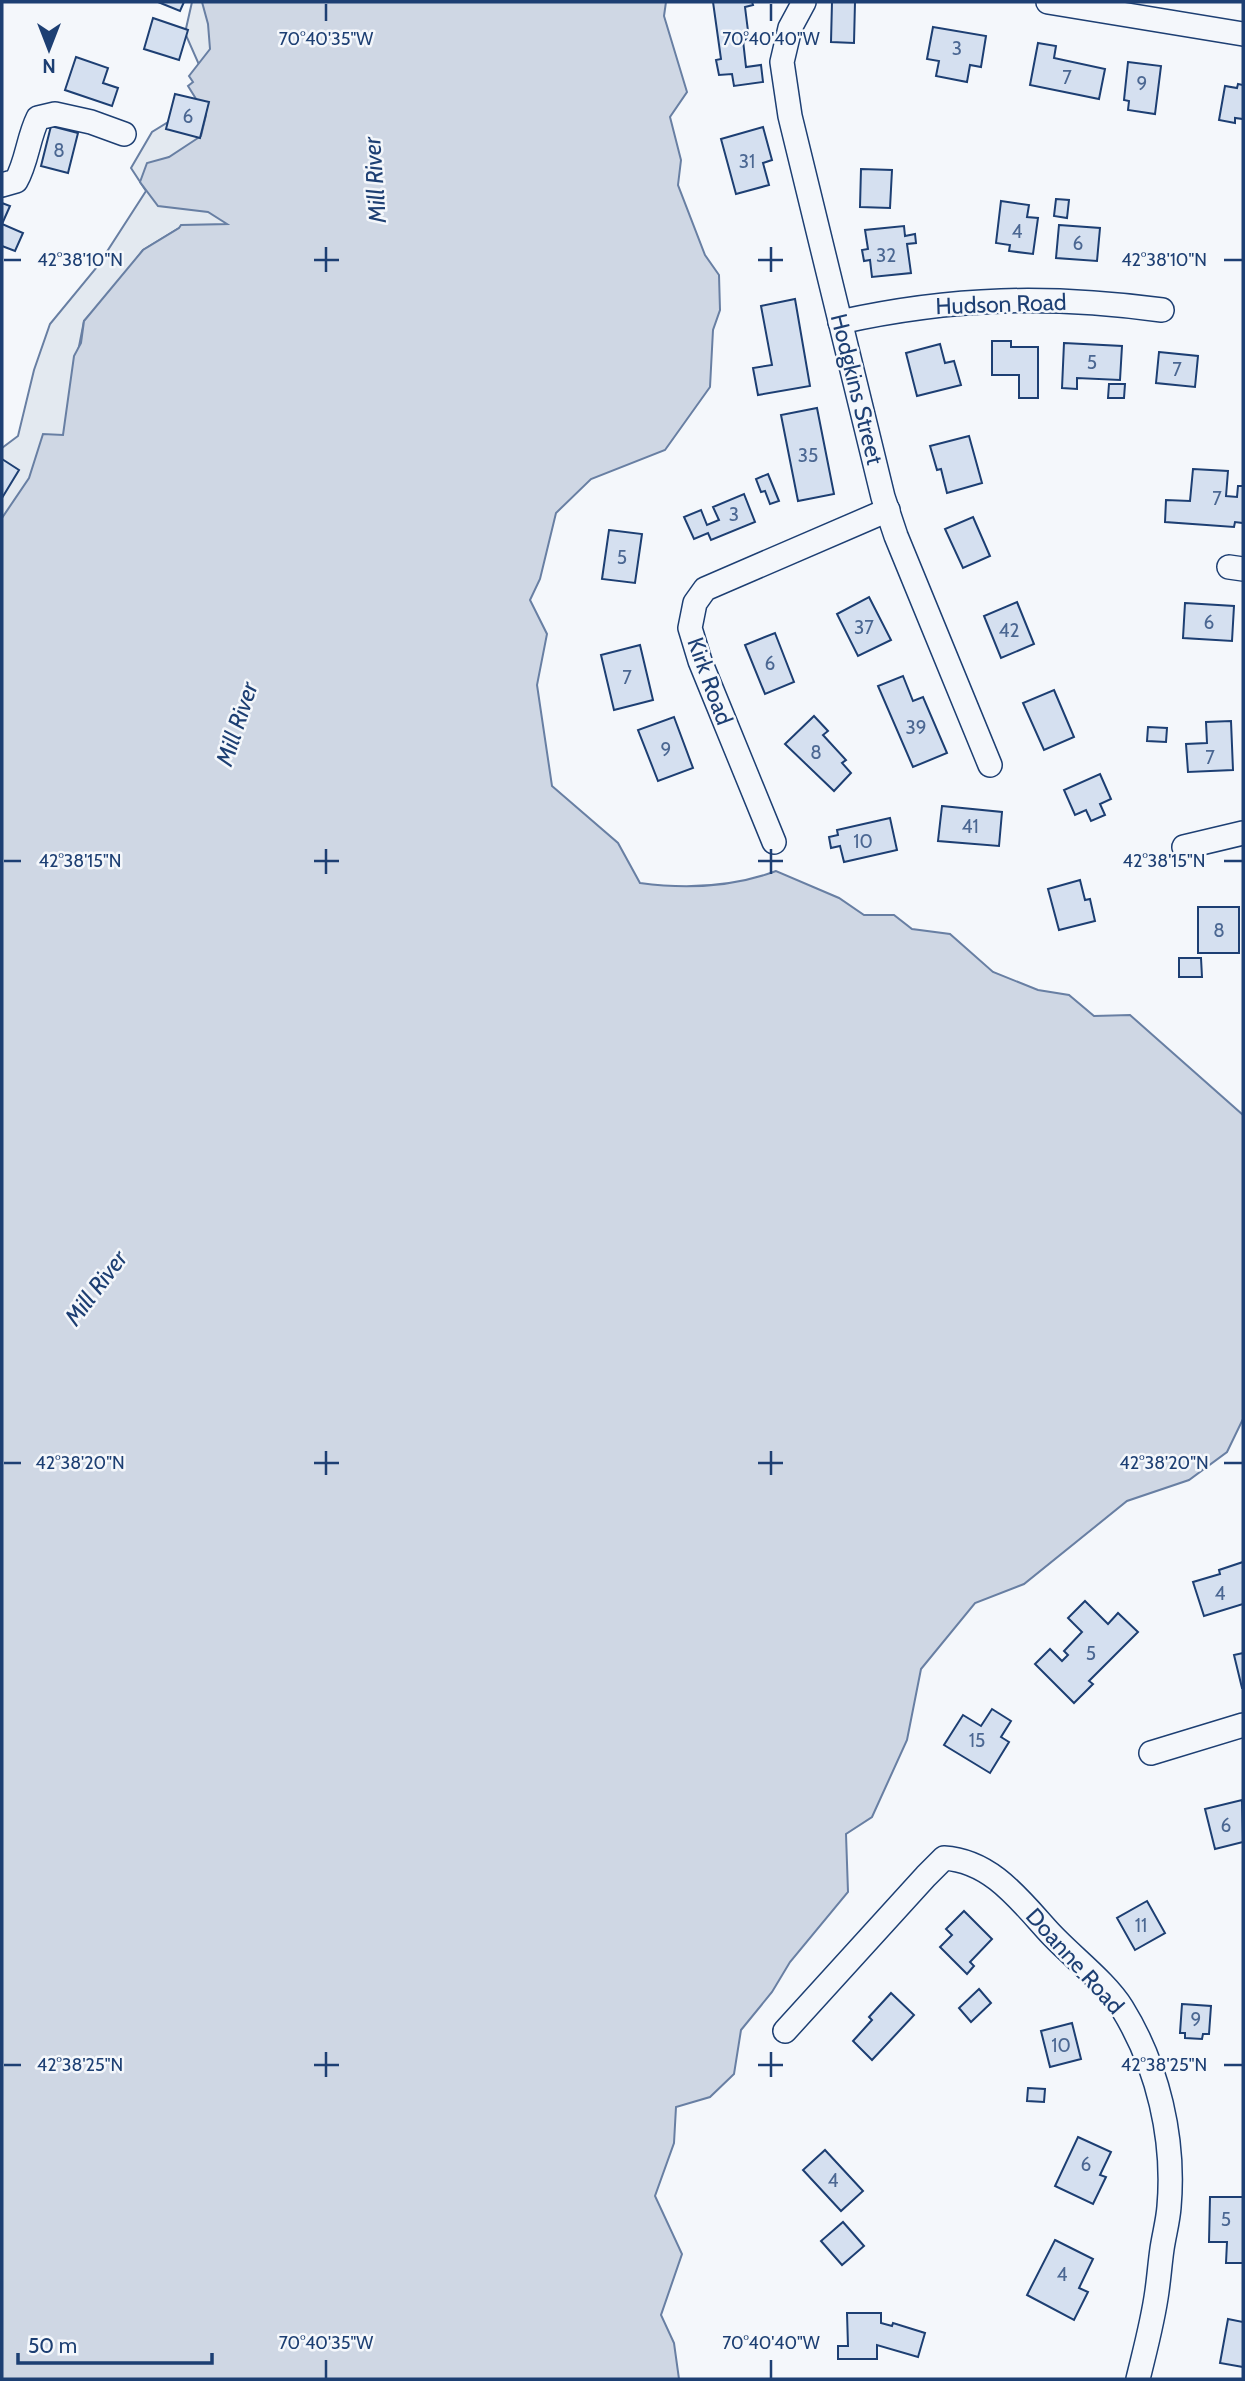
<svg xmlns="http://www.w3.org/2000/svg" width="1245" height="2381" viewBox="0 0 1245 2381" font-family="Cabin,sans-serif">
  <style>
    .green { fill: #e3e9f0; stroke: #687fa3; stroke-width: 2 }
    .water { fill: #cfd7e4; stroke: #687fa3; stroke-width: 2 }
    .building { fill: #d5e0f0; stroke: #1d3f73; stroke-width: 2 }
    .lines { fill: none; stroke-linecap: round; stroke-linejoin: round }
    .street-casing { stroke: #1d3f73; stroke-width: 26 }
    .street { stroke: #f4f7fb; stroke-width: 23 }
    .ticks { fill: none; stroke: #1d3f73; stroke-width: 2.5 }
    .labels { text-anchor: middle; stroke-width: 5; stroke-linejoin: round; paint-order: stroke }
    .number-label { font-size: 19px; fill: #4b6792 }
    .street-label { font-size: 23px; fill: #1d3f73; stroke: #f4f7fb }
    .water-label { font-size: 24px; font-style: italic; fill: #1d3f73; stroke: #f4f7fb }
    .ticks-label { font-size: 18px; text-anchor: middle; fill: #1d3f73; stroke: #f4f7fb; stroke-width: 5; stroke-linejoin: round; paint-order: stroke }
  </style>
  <rect width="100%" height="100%" fill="#f4f7fb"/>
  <!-- green -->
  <g class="green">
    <polygon points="192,2 242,2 200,67 185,33"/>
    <polygon points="201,102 214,127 210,194 228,225 184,225 143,250 112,291 84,321 75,367 70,439 2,536 2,448 18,436 34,370 50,324 97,267 146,191 131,168 152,132"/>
  </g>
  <!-- water -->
  <path class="water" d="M 202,2 L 666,2 L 664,16 L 687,92 L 670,117 L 681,160 L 678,185 L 705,255 L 719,275 L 720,310 L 713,330 L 710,387 L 665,450 L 591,479 L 556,513 L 540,579 L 530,600 L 547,634 L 537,685 L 552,786 L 618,843 L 640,883 C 685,889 733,887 776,871 L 839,898 L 864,915 L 894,915 L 912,929 L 950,934 L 993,972 L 1038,990 L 1069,995 L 1094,1016 L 1130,1015 L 1243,1115 L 1243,1419 L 1227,1452 L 1189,1480 L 1127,1501 L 1024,1584 L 975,1603 L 921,1669 L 907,1740 L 872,1817 L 846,1834 L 848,1892 L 790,1962 L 772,1992 L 741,2030 L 734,2074 L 710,2097 L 676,2107 L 674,2143 L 655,2196 L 682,2254 L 661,2315 L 674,2343 L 679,2379 L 2,2379 L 2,518 L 29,478 L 43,434 L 63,435 L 74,356 L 81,343 L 84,321 L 143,250 L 179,228 L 181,225 L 227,224 L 208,212 L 158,206 L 140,182 L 147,163 L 169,157 L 201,136 L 206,115 L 188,86 L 193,82 L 189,76 L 210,49 L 208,24 Z"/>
  <!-- building -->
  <g class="building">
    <polygon points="158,2 184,2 180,11"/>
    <polygon points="713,2 752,2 753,5 745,7 749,39 743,40 746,67 761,65 763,82 734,86 732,74 719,75 716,60 721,59"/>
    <polygon points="832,2 855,2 854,43 831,42"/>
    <polygon points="153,18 188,30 179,60 144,49"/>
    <polygon points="933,27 986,36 981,67 970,65 967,82 936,76 939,61 927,59"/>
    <polygon points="1038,43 1056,46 1054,58 1105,69 1099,99 1030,85"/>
    <polygon points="76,57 108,68 103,83 118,88 112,106 65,90"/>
    <polygon points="1128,62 1161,66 1155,114 1128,110 1129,101 1124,100"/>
    <polygon points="1238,84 1243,85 1243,119 1235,118 1235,123 1219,120 1225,86 1237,88"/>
    <polygon points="175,94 209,102 200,138 166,129"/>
    <polygon points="51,126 78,133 68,173 41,166"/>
    <polygon points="763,127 772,160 763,163 769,185 736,194 721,139"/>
    <polygon points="861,169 892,170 890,208 860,207"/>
    <polygon points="1056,199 1069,200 1067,218 1054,216"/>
    <polygon points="1001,201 1029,205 1027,217 1038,218 1033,254 1009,251 1010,245 996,243"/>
    <polygon points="2,203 10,206 2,224 23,233 15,251 2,246"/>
    <polygon points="1059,225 1100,228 1097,261 1056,258"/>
    <polygon points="904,226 905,236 915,234 916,243 907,244 911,273 872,277 870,260 864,261 862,250 868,249 865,230"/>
    <polygon points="795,299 810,386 758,395 753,368 772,365 761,306"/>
    <polygon points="992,341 1011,341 1011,347 1038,347 1038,398 1019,398 1019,375 992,375"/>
    <polygon points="1064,343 1122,346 1120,380 1077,378 1077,389 1062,388"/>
    <polygon points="940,344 945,363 954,361 961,385 917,396 906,353"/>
    <polygon points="1159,352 1198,356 1195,387 1156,383"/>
    <polygon points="1109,384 1125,384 1124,398 1108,398"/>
    <polygon points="817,408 834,494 798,501 781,415"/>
    <polygon points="969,436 982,483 947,493 941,469 937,470 930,446"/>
    <polygon points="2,459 19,470 2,498"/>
    <polygon points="1193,469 1228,471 1226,496 1237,497 1238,486 1243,486 1243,523 1235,522 1234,527 1165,522 1166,500 1190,501"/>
    <polygon points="768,474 779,501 770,504 765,491 761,492 756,479"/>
    <polygon points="744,494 755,522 711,540 708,533 694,539 684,517 701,510 707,525 719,520 713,507"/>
    <polygon points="973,517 990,556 963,568 945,529"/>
    <polygon points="609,530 642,534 635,583 602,579"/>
    <polygon points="869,597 891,640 858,656 837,614"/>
    <polygon points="1017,602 1034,644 1001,658 984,616"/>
    <polygon points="1185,603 1234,606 1232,641 1183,638"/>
    <polygon points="775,633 794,682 765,694 745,645"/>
    <polygon points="640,645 653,700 614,710 601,655"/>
    <polygon points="903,676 913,701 923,697 947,753 913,767 878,686"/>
    <polygon points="1054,690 1074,737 1044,750 1023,703"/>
    <polygon points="814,716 828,731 823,735 846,760 842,763 851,773 834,791 785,744"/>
    <polygon points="674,717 693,768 658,781 638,730"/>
    <polygon points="1231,721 1233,770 1188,772 1186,744 1207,743 1206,722"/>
    <polygon points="1148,727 1167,728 1166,742 1147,741"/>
    <polygon points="1100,774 1111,799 1100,804 1105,815 1091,821 1086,810 1075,815 1064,790"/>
    <polygon points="942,806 1002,812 999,846 938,841"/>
    <polygon points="890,818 897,850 844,862 840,846 831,848 829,837 838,835 837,830"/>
    <polygon points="1080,880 1085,900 1090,899 1095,921 1059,930 1048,889"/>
    <rect x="1198" y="907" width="41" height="46"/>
    <polygon points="1179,958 1201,958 1202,977 1179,977"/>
    <polygon points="1243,1562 1243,1604 1204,1616 1193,1582 1220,1574 1219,1570"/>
    <polygon points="1085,1601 1108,1624 1118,1613 1138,1632 1089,1681 1093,1684 1074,1703 1035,1664 1050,1649 1062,1661 1068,1655 1064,1651 1082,1632 1068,1618"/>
    <polygon points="1243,1653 1243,1688 1242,1688 1234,1655"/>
    <polygon points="992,1709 1011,1721 1001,1737 1009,1742 990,1773 944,1745 963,1715 981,1726"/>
    <polygon points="1242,1800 1243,1842 1215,1849 1205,1809"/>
    <polygon points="1147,1901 1165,1933 1135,1950 1117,1918"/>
    <polygon points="964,1911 992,1939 970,1962 974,1966 967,1974 940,1947 952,1935 946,1929"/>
    <polygon points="979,1989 991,2003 971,2022 959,2008"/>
    <polygon points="891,1993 914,2015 872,2060 853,2041 872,2020 869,2017"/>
    <polygon points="1182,2004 1211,2006 1209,2034 1203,2034 1202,2039 1185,2038 1185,2033 1180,2033"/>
    <polygon points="1072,2023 1081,2059 1050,2067 1041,2031"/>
    <polygon points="1028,2088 1045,2089 1044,2102 1027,2101"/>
    <polygon points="1078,2137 1111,2152 1100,2175 1106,2177 1093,2204 1055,2186"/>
    <polygon points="825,2150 863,2191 841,2211 803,2170"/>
    <polygon points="1210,2197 1243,2197 1243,2263 1226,2263 1227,2242 1209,2242"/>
    <polygon points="843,2222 864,2246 842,2265 821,2241"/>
    <polygon points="1055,2240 1093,2259 1079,2288 1088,2292 1074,2320 1027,2295"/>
    <polygon points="847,2313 881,2313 881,2323 892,2326 893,2323 925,2333 918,2357 877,2345 877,2359 838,2359 838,2346 848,2346"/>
    <polygon points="1228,2319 1243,2322 1243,2367 1220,2363"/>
  </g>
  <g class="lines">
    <defs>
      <g id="street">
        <polyline points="804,2 790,28 782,62 790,116 883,497 896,536 990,765"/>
        <polyline points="1048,2 1243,34"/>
        <path d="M 2,185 L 16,181 C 27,162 28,138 38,118 L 55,114 L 91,122 L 124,134"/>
        <path d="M 840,322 C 953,297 1049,295 1162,310"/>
        <polyline points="1229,567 1243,569"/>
        <polyline points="774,842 700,661 690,628 695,603 705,589 888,510"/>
        <polyline points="1184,847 1243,833"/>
        <polyline points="1151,1753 1243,1725"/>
        <path d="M 785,2031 L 926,1876 L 944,1858 C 991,1861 1019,1899 1049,1932 C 1071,1956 1106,1982 1122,2008 C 1158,2066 1175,2139 1169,2207 C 1168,2221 1164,2235 1162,2249 C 1160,2263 1159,2277 1157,2291 C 1153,2321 1145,2350 1138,2379"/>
      </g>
    </defs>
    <!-- street casing -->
    <use href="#street" class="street-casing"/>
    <!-- street -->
    <use href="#street" class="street"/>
  </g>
  <!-- ticks -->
  <path class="ticks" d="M 326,4 L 326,21M 771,4 L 771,21M 326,247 L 326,272M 771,247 L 771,272M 4,260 L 21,260M 314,260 L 339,260M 758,260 L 783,260M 1224,260 L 1242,260M 326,849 L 326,874M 771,849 L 771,874M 4,861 L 21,861M 314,861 L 339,861M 758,861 L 783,861M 1224,861 L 1242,861M 326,1451 L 326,1475M 771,1451 L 771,1475M 4,1463 L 21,1463M 314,1463 L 339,1463M 758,1463 L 783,1463M 1224,1463 L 1242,1463M 326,2052 L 326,2077M 771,2052 L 771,2077M 4,2065 L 21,2065M 314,2065 L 339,2065M 758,2065 L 783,2065M 1224,2065 L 1242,2065M 326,2360 L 326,2378M 771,2360 L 771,2378"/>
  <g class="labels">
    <!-- number labels -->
    <g class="number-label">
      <text x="957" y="55">3</text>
      <text x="1067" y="84">7</text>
      <text x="1142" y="90">9</text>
      <text x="188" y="123">6</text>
      <text x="59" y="157">8</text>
      <text x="747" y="168">31</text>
      <text x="1017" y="238">4</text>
      <text x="1078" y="250">6</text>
      <text x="886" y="262">32</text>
      <text x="1092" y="369">5</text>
      <text x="1177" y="376">7</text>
      <text x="808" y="462">35</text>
      <text x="1217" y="505">7</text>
      <text x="734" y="521">3</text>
      <text x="622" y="564">5</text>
      <text x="1209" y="629">6</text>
      <text x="864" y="634">37</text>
      <text x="1009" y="637">42</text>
      <text x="770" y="670">6</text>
      <text x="627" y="684">7</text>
      <text x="916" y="734">39</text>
      <text x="666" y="756">9</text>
      <text x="816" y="759">8</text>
      <text x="1210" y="764">7</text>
      <text x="970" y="833">41</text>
      <text x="863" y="848">10</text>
      <text x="1219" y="937">8</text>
      <text x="1220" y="1600">4</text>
      <text x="1091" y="1660">5</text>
      <text x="977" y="1747">15</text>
      <text x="1226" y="1832">6</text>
      <text x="1141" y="1932">11</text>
      <text x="1196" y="2026">9</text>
      <text x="1061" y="2052">10</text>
      <text x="1086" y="2171">6</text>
      <text x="833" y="2187">4</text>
      <text x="1226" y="2226">5</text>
      <text x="1062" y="2281">4</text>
    </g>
    <!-- street labels -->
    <g class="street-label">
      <text transform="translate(1001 304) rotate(-2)" y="8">Hudson Road</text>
      <text transform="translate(857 389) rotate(76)" y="8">Hodgkins Street</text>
      <text transform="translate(710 681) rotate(70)" y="8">Kirk Road</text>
      <text transform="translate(1075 1961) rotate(48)" y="8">Doanne Road</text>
    </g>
    <!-- water labels -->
    <g class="water-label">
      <text transform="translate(375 180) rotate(-94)" y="8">Mill River</text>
      <text transform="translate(237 724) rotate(-72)" y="8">Mill River</text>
      <text transform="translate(96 1288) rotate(-53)" y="8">Mill River</text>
    </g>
  </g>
  <g class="ticks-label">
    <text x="326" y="45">70°40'35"W</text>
    <text x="771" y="45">70°40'40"W</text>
    <text x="1164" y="266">42°38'10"N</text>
    <text x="80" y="266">42°38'10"N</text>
    <text x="1164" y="867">42°38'15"N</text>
    <text x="80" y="867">42°38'15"N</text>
    <text x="1164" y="1469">42°38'20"N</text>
    <text x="80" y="1469">42°38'20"N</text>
    <text x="1164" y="2071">42°38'25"N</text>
    <text x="80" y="2071">42°38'25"N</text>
    <text x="326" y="2349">70°40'35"W</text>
    <text x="771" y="2349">70°40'40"W</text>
  </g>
  <!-- border -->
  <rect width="1245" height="2381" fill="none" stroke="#1d3f73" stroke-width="7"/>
  <!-- north arrow -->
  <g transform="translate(49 49) rotate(180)" stroke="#f4f7fb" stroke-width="5" paint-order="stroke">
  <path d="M0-5L12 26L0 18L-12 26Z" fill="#1d3f73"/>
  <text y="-10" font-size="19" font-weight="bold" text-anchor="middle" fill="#1d3f73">N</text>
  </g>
  <!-- scale -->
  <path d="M18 2353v10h194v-10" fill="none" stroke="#1d3f73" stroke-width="3.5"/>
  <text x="28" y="2353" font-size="21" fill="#1d3f73" stroke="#f4f7fb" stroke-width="5" paint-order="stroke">50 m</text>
</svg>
